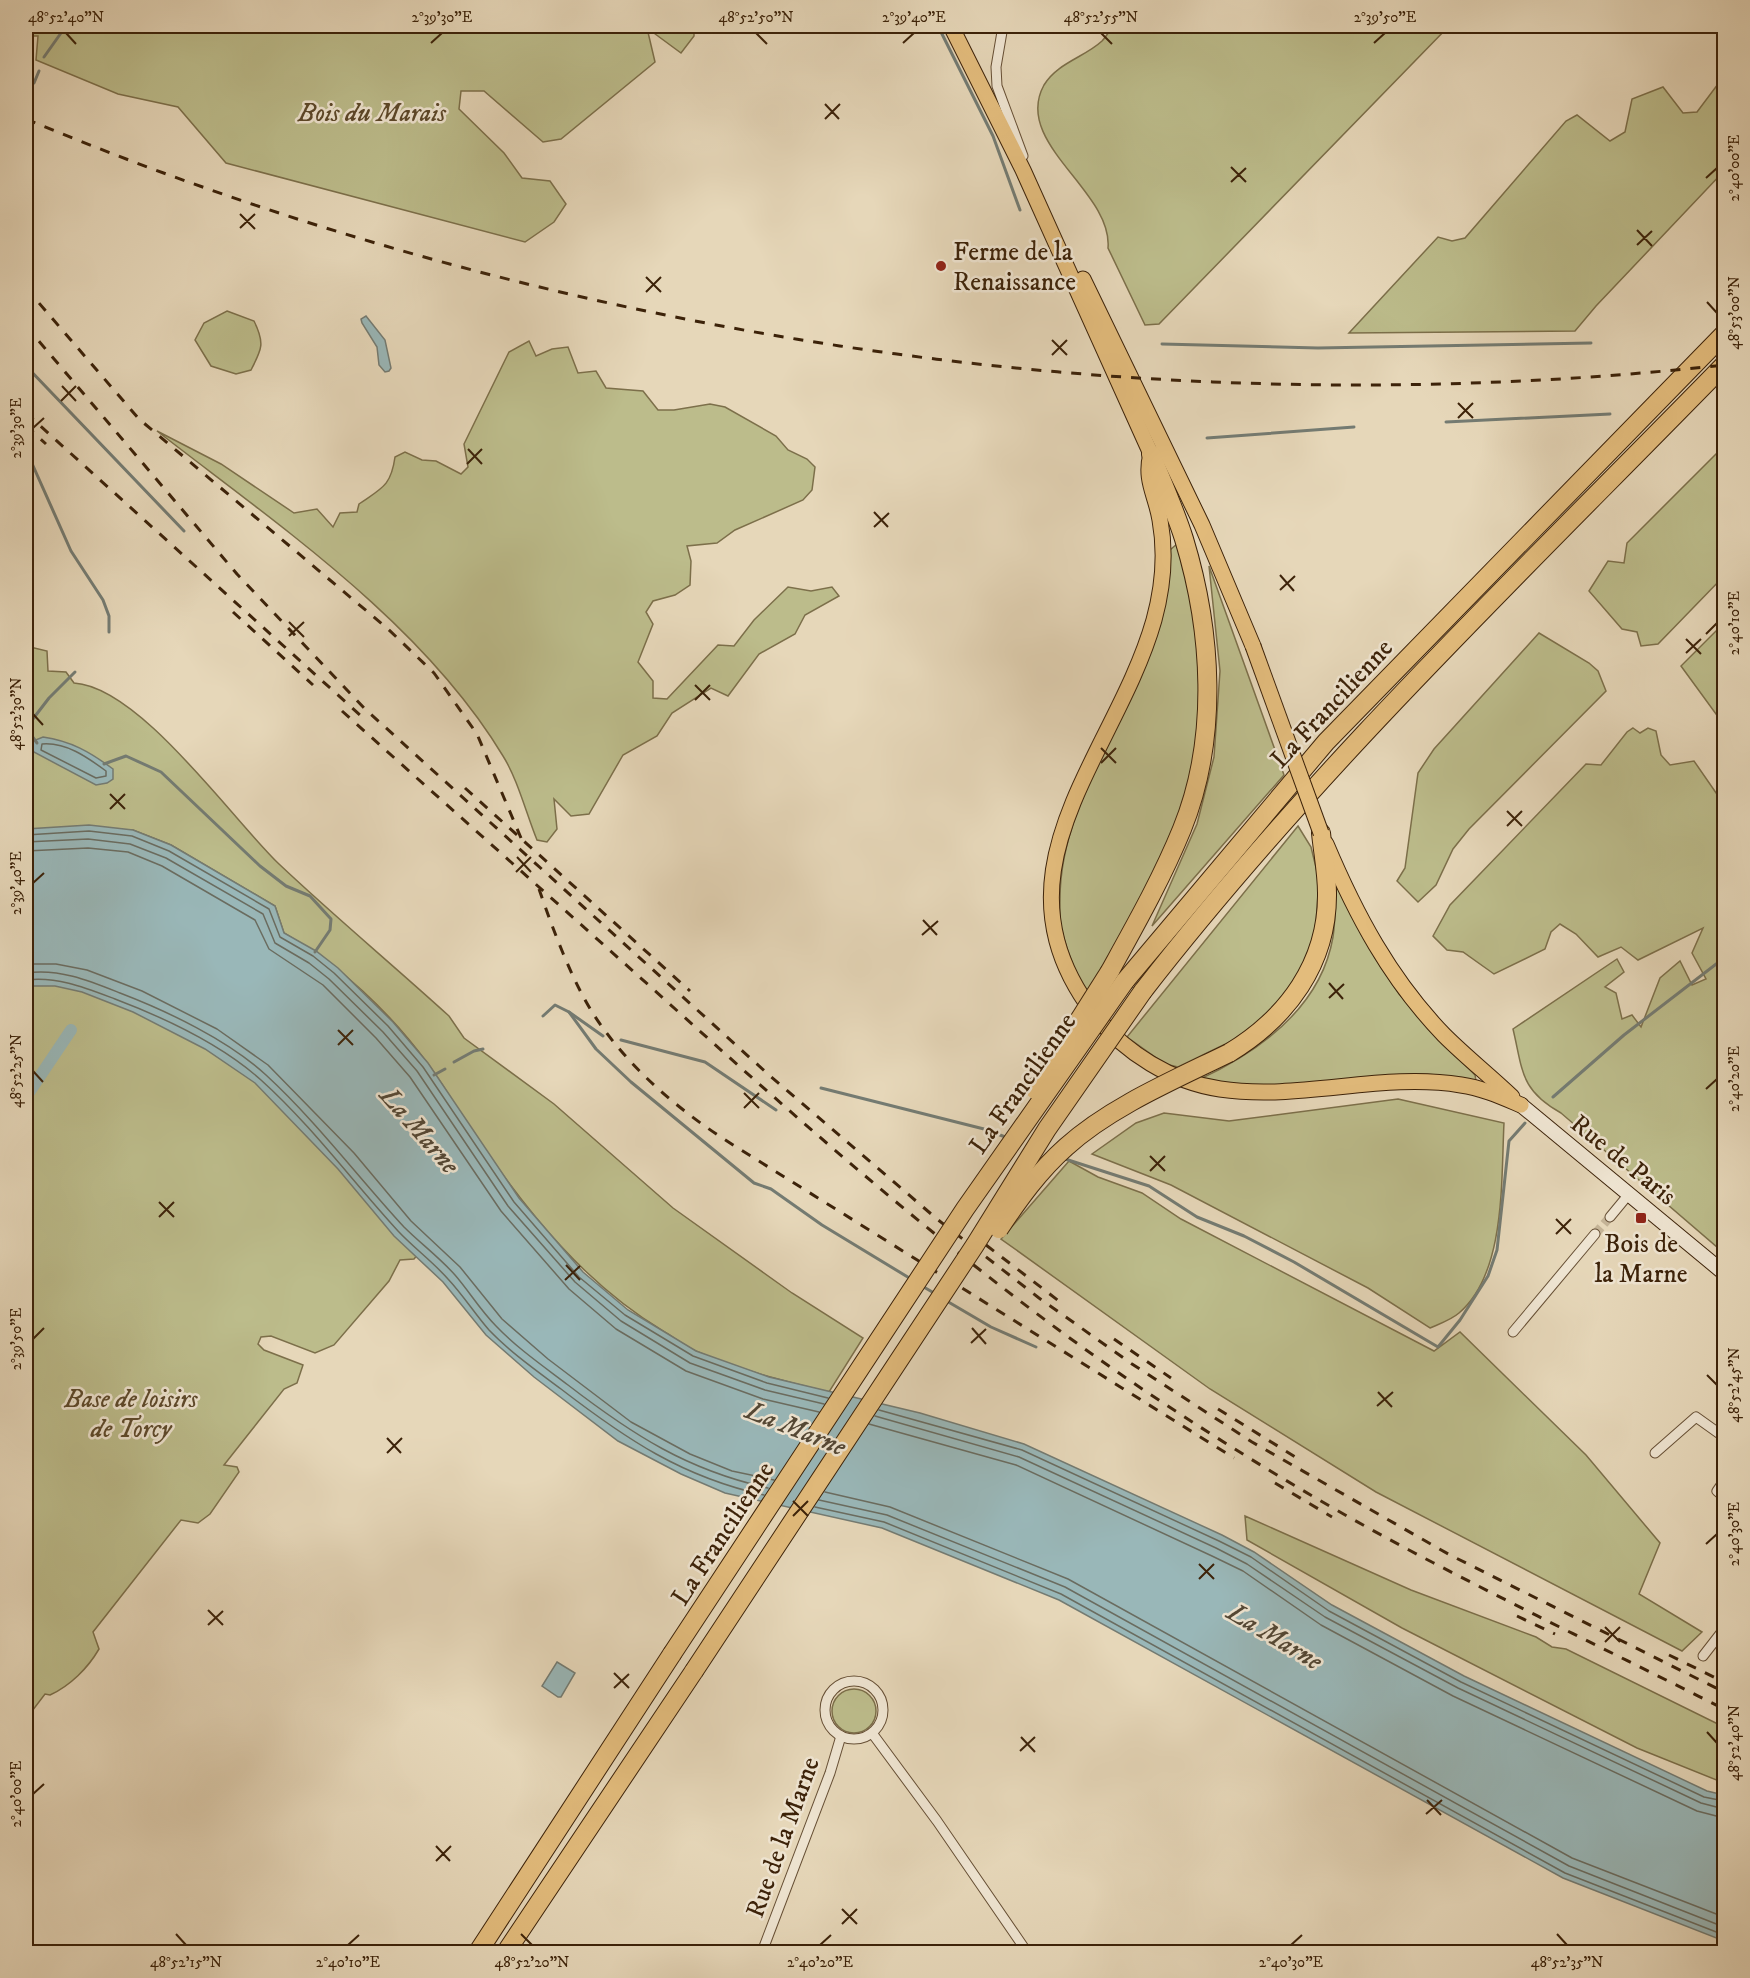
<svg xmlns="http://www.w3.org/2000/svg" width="1750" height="1978" viewBox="0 0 1750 1978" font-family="'IM FELL DW Pica',serif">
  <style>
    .green { fill: #bcbc8b; stroke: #7c6f4a; stroke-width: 1.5 }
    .water { fill: #99b7b8; stroke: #747b72; stroke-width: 1.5 }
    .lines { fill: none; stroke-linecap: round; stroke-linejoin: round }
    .shore { stroke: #6a6c60; stroke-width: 1.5 }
    .stream { stroke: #747b72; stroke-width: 3 }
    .canal { stroke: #99b7b8; stroke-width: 12 }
    .street-tunnel { stroke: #c4b396; stroke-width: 9; stroke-dasharray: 9 4.5; stroke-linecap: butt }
    .street-casing { stroke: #664f35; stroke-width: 11 }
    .secondary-casing { stroke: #3c2209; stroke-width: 16 }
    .primary-casing { stroke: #3c2209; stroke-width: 17 }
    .highway-casing { stroke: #3c2209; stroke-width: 20 }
    .street { stroke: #efe5d2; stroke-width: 9 }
    .secondary { stroke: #efe5d2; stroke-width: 14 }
    .primary { stroke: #e3bc7c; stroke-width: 15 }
    .highway { stroke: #e3bc7c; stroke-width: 18 }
    .rail { stroke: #3c2209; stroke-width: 3; stroke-dasharray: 10 10; stroke-linecap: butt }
    .primary-bridge-casing { stroke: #3c2209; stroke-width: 17; stroke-linecap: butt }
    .highway-bridge-casing { stroke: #3c2209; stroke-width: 20; stroke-linecap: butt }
    .primary-bridge { stroke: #e3bc7c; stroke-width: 15 }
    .highway-bridge { stroke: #e3bc7c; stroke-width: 18 }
    .ticks { fill: none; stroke: #3c2209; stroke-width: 2 }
    .poi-dot { fill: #8f2418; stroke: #efe5d2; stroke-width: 2 }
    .labels { text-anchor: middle; stroke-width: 5; stroke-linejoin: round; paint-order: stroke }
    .park-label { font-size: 26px; font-style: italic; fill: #5c482a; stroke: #efe5d2 }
    .poi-label { font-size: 26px; fill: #3c2209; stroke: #efe5d2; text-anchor: start }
    .street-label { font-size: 26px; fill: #3c2209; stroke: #efe5d2 }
    .water-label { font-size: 27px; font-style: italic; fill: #534735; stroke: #efe5d2 }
    .neatline { fill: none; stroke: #3c2209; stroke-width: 2 }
    .ticks-label { font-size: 15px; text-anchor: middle; fill: #3c2209 }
  </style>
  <rect width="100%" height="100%" fill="#e6d7b9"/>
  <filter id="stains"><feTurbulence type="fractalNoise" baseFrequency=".00333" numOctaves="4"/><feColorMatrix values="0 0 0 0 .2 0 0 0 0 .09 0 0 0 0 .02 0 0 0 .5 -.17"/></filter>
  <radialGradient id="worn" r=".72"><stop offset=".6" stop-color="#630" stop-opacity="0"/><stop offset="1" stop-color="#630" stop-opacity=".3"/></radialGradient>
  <!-- green -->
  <g class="green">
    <polygon points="26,26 694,26 694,36 681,53 647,28 655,62 561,139 543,142 484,91 461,91 459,109 504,153 522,178 550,181 566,204 554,222 525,242 226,163 178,107 118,94 36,60 38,36 26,36"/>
    <path d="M 1113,26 L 1449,26 L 1159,324 L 1145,325 L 1108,248 C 1113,191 1012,143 1044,85 C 1057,63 1085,57 1102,41 C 1106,37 1110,30 1113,26 Z"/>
    <polygon points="1724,76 1724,171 1596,306 1575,331 1349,333 1438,237 1452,241 1465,238 1566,121 1577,115 1610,141 1625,132 1632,99 1663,87 1683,113 1697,112"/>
    <path d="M 227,311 L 254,321 C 265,343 262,349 251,370 L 236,374 L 211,366 L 195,340 L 204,323 Z"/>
    <path d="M 529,341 L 536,356 L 552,349 L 568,347 L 578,373 L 596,371 L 606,388 L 643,391 L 658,410 L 674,410 L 710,404 L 725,407 L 776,436 L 788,450 L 807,459 L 815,467 L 812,490 L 803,500 L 735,530 L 717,543 L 687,546 L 691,561 L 690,585 L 675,595 L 653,601 L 646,612 L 653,624 L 638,662 L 653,681 L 653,698 L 667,699 L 718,645 L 734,646 L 754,620 L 788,587 L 811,591 L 832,587 L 839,596 L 805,615 L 795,634 L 759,654 L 728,696 L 711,688 L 672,713 L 657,736 L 623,755 L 589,814 L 571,816 L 554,799 L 557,829 L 547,842 L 537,840 C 526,813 518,780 503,756 C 423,623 278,525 157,431 L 221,464 L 294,513 L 317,509 L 333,527 L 340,513 L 357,512 L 359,504 C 382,488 391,486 395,457 L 405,452 L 422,460 L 436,461 L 461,474 L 468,467 L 464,444 L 509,352 Z"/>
    <polygon points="1724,446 1724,576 1658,644 1641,646 1637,632 1622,629 1589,591 1608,561 1624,563 1627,543"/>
    <path d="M 1177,544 C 1183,565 1190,588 1194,610 C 1205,672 1205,743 1185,803 C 1164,869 1120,937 1087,998 C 1077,975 1066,951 1061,926 C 1059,917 1060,907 1060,899 C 1060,819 1107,753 1138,683 C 1157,642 1165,595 1170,550 Z"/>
    <polygon points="1209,566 1284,775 1152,926 1197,824 1214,757 1220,671"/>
    <polygon points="1724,623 1724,725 1681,666"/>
    <polygon points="1539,633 1589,663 1598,671 1606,691 1469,829 1453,849 1436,885 1418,902 1397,881 1405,868 1418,773 1434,749"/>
    <path d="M 26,646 L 47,651 L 48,671 L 66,672 L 74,683 C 140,687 232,819 279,864 C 334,916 393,965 449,1016 L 464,1038 L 554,1104 L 673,1208 L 792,1293 L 863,1338 L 829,1392 C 784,1381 740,1370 698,1352 C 686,1347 675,1338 663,1331 C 584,1283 530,1215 478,1140 C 460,1115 446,1088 428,1064 C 390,1012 340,965 284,933 L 275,906 L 171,845 L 133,830 L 26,829 Z"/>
    <path d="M 1633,728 L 1640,733 L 1648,728 L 1656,731 L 1661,755 L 1670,765 L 1694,761 L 1721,800 L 1718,814 L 1724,817 L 1724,1253 L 1561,1113 C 1520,1090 1523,1071 1513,1029 L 1617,959 L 1624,972 L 1605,987 L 1616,993 L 1622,1019 L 1632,1015 L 1641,1027 L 1660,978 L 1680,961 L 1692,985 L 1706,979 L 1692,953 L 1703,928 L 1638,960 L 1621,947 L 1598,957 L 1576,934 L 1560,924 L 1551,932 L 1545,949 L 1494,974 L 1463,952 L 1447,950 L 1433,936 L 1450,905 L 1586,764 L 1601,765 L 1627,732 Z"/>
    <polygon points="1298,826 1311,847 1319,880 1316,923 1306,969 1270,1014 1238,1038 1178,1067 1165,1064 1127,1037"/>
    <path d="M 1336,878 L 1375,958 L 1399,994 L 1475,1075 L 1476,1081 C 1459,1079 1439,1074 1421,1074 C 1352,1076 1268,1097 1200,1079 C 1260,1051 1321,1007 1333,937 C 1336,918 1335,897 1336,878 Z"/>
    <path d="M 58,982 L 69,982 L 222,1050 L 277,1103 L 419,1253 L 414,1259 L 400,1260 L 389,1281 L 334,1345 L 315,1353 L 271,1336 L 261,1337 L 258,1344 L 264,1350 L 303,1365 L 297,1383 L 284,1389 L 224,1465 L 237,1467 L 239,1472 L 210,1514 L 198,1523 L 181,1520 L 93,1632 L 99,1649 C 88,1668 70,1686 50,1695 L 45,1694 L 26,1719 L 26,986 Z"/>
    <path d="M 1398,1099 L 1504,1123 C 1501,1180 1506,1273 1459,1313 C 1451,1320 1439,1324 1430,1328 L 1368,1288 L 1171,1185 L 1092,1154 L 1136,1123 L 1164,1113 L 1229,1121 Z"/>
    <polygon points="1069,1161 1098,1177 1142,1193 1181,1219 1434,1351 1460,1332 1586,1455 1660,1543 1639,1594 1702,1632 1682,1651 1376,1492 1210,1389 1001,1239"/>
    <polygon points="1245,1516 1411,1590 1536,1637 1552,1647 1566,1649 1724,1727 1724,1783 1637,1748 1402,1628 1247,1540"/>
    <circle cx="854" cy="1711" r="22"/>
  </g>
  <!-- water -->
  <g class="water">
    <polygon points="366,316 385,340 391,368 389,371 385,372 379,365 377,347 362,323 361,319"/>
    <path d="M 43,737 C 71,741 90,752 113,769 L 113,779 L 107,783 L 96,785 L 32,751 L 30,746 L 33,741 Z"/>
    <polygon points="89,825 133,830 171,845 275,906 284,933 316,951 338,968 393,1022 428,1063 519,1198 583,1272 628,1310 696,1351 769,1377 920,1413 1024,1444 1222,1535 1254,1552 1332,1605 1464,1676 1707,1791 1724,1795 1724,1941 1563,1878 1059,1600 882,1528 725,1493 681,1474 618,1441 534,1377 486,1335 443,1282 394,1236 338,1169 255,1083 205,1049 133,1012 82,992 55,986 26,986 26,829"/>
    <polygon points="557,1662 575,1673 561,1697 558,1697 542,1686"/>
  </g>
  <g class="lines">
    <!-- shore -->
    <g class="shore">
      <path d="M 42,744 C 66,742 87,757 106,771 L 106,776 L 96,778 L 41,750 Z"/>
      <polyline points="26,835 89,831 132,836 169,851 269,909 280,937 313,956 334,973 388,1026 423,1067 514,1202 579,1277 625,1315 693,1356 767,1383 828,1398"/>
      <polyline points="26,842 88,839 130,844 166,858 263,914 275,943 309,963 329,979 383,1032 417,1071 508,1206 575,1282 621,1321 690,1363 765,1390 824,1404"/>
      <polyline points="26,851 88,848 128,852 162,866 255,920 269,949 323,985 376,1038 410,1077 501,1211 569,1289 616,1329 686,1371 763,1399 819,1412"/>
      <polyline points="26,964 56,964 87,970 142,991 217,1029 268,1065 354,1153 411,1221 460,1267 502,1319 548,1359 631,1422 690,1454 732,1471 774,1480"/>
      <path d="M 26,973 C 59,968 90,981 120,993 C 167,1011 228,1040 266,1075 C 317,1122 357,1176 404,1227 C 420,1243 439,1257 455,1275 C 469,1291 480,1310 496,1326 C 517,1348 543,1366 568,1385 C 633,1435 687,1470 768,1488"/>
      <path d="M 26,980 C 57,976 86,988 115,999 C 165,1018 221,1044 261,1080 C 312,1126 352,1181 398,1231 C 414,1248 433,1262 448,1279 C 463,1295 475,1314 489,1330 C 510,1352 537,1371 561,1389 C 626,1439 682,1477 764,1495"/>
      <polyline points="879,1410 1022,1450 1219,1541 1251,1557 1329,1611 1461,1682 1704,1797 1724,1801"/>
      <polyline points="875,1416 1019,1457 1216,1548 1247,1564 1325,1617 1458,1688 1701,1803 1724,1809"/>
      <polyline points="869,1424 1016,1465 1212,1556 1243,1571 1321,1625 1453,1696 1697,1811 1724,1818"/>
      <polyline points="825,1492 890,1507 1068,1579 1572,1858 1724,1917"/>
      <polyline points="819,1500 887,1515 1065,1587 1569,1866 1724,1927"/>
      <polyline points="815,1507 884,1522 1061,1594 1565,1873 1724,1935"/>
    </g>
    <!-- stream -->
    <g class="stream">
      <polyline points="938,26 993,136 1020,210"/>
      <polyline points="44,57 61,33 63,26"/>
      <polyline points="34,83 39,71"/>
      <polyline points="1162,344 1318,348 1591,343"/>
      <polyline points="26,366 184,531"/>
      <polyline points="1446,422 1610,414"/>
      <polyline points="1207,438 1354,427"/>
      <polyline points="26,450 71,551 103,600 109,616 109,632"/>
      <polyline points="26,728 37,743"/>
      <polyline points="26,728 49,698 75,672"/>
      <polyline points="104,764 126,756 161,772 260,866 286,886 310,896 331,919 330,930 315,952"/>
      <polyline points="569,1012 596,1049 631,1082 754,1183 771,1189 822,1225 911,1279"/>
      <polyline points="543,1016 555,1005 569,1012 603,1036"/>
      <polyline points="621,1040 705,1062 776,1110"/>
      <polyline points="454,1062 474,1051 483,1049"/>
      <polyline points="434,1075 445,1069"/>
      <polyline points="821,1088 984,1129 1008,1138"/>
      <polyline points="1553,1097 1624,1035 1724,958"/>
      <polyline points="1062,1158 1149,1186 1197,1217 1244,1236 1294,1262 1438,1347 1460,1320 1488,1276 1497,1250 1509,1141 1525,1123"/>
      <polyline points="922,1286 934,1293"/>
      <polyline points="945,1300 991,1327 1036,1347"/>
    </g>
    <!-- canal -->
    <polyline class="canal" points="26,1097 71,1030"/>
    <!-- street-tunnel -->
    <polyline class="street-tunnel" points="1595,1234 1610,1217"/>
    <defs>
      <g id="street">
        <polyline points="1003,26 996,67 997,86 1023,156"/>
        <polyline points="1610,1217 1629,1194"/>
        <polyline points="1513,1332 1595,1234"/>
        <polyline points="1655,1453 1696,1417 1724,1437"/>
        <polyline points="1724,1481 1717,1491 1724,1497"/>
        <polyline points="1703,1656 1724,1629"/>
        <circle cx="854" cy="1710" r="29"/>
        <polyline points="872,1733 937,1821 1027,1952"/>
        <polyline points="762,1952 830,1773 841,1736"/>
      </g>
      <polyline id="secondary" points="1521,1105 1724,1273"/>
      <g id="primary">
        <path d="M 951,26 L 1023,170 L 1151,454 C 1144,480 1156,495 1160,520 C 1166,553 1163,587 1154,620 C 1115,757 984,871 1095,1015 C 1125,1053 1172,1082 1220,1089 C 1301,1101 1381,1072 1461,1085 C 1482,1088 1502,1097 1521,1105"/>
        <polyline points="1083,279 1202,525 1253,646"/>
        <path d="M 1326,844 C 1356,915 1390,979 1444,1035 C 1466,1057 1490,1076 1512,1097"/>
      </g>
      <g id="highway">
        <path d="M 1110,971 C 1136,924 1162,878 1182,829 C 1219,738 1212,631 1184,539 C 1175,510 1162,482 1151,454"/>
        <polyline points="1125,981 1326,742 1724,334"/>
        <path d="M 1143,991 C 1316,768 1527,567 1724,365"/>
        <path d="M 1229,1053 C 1287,1018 1328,963 1327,893 C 1327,873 1323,853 1321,833"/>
        <polyline points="478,1952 672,1654"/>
        <polyline points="506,1952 694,1671"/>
      </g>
    </defs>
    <!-- street casing -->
    <use href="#street" class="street-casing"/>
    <!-- secondary casing -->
    <use href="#secondary" class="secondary-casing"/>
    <!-- primary casing -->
    <use href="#primary" class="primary-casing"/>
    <!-- highway casing -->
    <use href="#highway" class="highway-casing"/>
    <!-- street -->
    <use href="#street" class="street"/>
    <!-- secondary -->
    <use href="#secondary" class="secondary"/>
    <!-- primary -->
    <use href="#primary" class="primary"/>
    <!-- highway -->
    <use href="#highway" class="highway"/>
    <!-- rail -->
    <g class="rail">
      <path d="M 26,119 C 557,341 1152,428 1724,365"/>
      <polyline points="26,288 139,419 388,629 434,673 477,734 521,838"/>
      <polyline points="26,326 237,574 364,708 769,1075 937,1219 1039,1298 1132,1364 1252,1442 1450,1555 1724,1692"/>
      <polyline points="26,413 360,715"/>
      <polyline points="26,426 46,444"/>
      <polyline points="233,612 313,685"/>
      <path d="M 342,711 C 449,807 556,902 663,998 C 813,1133 963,1266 1129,1380 C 1219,1441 1313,1499 1409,1550 C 1513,1605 1619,1656 1724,1709"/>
      <polyline points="465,788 690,991"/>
      <path d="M 539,889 C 552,927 572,981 594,1015 C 627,1066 678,1110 730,1143 L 1234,1458"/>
      <polyline points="986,1245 1064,1305"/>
      <polyline points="1114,1339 1171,1378"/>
      <polyline points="1218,1409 1297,1458"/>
      <polyline points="1275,1483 1332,1517"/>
      <polyline points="1517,1616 1555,1634"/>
      <polyline points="1669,1655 1724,1682"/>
    </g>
    <defs>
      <polyline id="primary-bridge" points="1253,646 1321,833"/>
      <g id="highway-bridge">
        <polyline points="1035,1090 1110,971"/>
        <path d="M 999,1229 C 1019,1199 1039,1171 1066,1147 C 1110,1107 1176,1079 1229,1053"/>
        <polyline points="672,1654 965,1209 1125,981"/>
        <polyline points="694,1671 975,1245 1047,1129 1143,991"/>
      </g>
    </defs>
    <!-- primary-bridge casing -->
    <use href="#primary-bridge" class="primary-bridge-casing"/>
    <!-- highway-bridge casing -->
    <use href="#highway-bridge" class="highway-bridge-casing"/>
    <!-- primary-bridge -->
    <use href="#primary-bridge" class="primary-bridge"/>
    <!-- highway-bridge -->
    <use href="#highway-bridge" class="highway-bridge"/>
  </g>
  <!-- ticks -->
  <path class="ticks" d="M 66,33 L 76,44M 756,33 L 767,44M 1101,33 L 1112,44M 431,43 L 442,33M 903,43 L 914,33M 1374,43 L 1385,33M 825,104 L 839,119M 825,119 L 840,104M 1231,167 L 1246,182M 1706,178 L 1717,168M 1231,182 L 1246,168M 240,214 L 255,229M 240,228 L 255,214M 1637,230 L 1652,246M 1637,245 L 1652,231M 646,277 L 661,292M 646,292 L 661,277M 1707,302 L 1717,313M 1052,340 L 1067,355M 1052,355 L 1067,340M 62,386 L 76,401M 61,401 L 76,386M 1458,403 L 1473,418M 1458,418 L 1473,403M 33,428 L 44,418M 468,449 L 482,464M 467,464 L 482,449M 874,512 L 888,527M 874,527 L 889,513M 1280,575 L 1294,591M 1280,590 L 1295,576M 289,622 L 304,637M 1706,634 L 1717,623M 289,636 L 304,622M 1686,639 L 1701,654M 1686,653 L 1701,639M 695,685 L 710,700M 695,700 L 710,685M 33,714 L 43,725M 1101,748 L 1116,763M 1101,763 L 1116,748M 110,794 L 125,809M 110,809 L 125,794M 1507,811 L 1522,826M 1507,826 L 1522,811M 517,857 L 531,872M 516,872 L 531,857M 33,883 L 44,873M 923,920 L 937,935M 922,935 L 938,921M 1329,983 L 1343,999M 1329,998 L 1344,984M 338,1030 L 353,1045M 338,1045 L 353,1030M 33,1071 L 43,1082M 1706,1089 L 1717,1079M 744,1093 L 759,1108M 744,1108 L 759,1093M 1150,1156 L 1165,1171M 1150,1171 L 1165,1156M 159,1202 L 174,1217M 159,1217 L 174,1202M 1556,1219 L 1571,1234M 1556,1234 L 1571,1219M 566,1265 L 580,1280M 565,1280 L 580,1266M 972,1328 L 986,1344M 33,1339 L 44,1328M 971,1343 L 986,1329M 1707,1375 L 1717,1385M 1378,1392 L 1392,1407M 1377,1406 L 1393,1392M 387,1438 L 401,1453M 387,1453 L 402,1438M 793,1501 L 808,1516M 793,1516 L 808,1501M 1706,1544 L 1717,1534M 1199,1564 L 1214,1579M 1199,1579 L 1214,1564M 208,1610 L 223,1625M 208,1625 L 223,1611M 1605,1627 L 1620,1642M 1605,1642 L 1620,1627M 614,1673 L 629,1688M 614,1688 L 629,1674M 1707,1732 L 1717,1743M 1021,1737 L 1035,1752M 1020,1751 L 1035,1737M 33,1794 L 44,1784M 1427,1800 L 1441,1815M 1426,1814 L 1442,1800M 436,1846 L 450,1861M 436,1861 L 451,1846M 842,1909 L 857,1924M 842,1924 L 857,1909M 176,1934 L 186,1945M 521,1934 L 532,1945M 1557,1934 L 1567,1945M 348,1945 L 359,1935M 820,1945 L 831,1935M 1291,1945 L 1302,1935"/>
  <!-- markers -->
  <g class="poi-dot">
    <circle cx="941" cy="266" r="6"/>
    <rect x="1635" y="1212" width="12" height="12" rx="3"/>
  </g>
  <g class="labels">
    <!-- park labels -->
    <g class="park-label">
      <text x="372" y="121">Bois du Marais</text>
      <text x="131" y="1407">Base de loisirs<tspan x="131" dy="30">de Torcy</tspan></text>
    </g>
    <!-- poi labels -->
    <g class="poi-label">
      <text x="953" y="260">Ferme de la<tspan x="953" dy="30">Renaissance</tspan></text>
      <text x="1641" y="1252" text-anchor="middle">Bois de<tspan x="1641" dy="30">la Marne</tspan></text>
    </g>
    <!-- street labels -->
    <g class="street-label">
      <text transform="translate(1331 703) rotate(-47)" y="9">La Francilienne</text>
      <text transform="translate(1022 1083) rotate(-55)" y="9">La Francilienne</text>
      <text transform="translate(1624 1159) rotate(39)" y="9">Rue de Paris</text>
      <text transform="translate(722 1533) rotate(-57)" y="9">La Francilienne</text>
      <text transform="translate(782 1837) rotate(-70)" y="9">Rue de la Marne</text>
    </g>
    <!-- water labels -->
    <g class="water-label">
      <text transform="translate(420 1130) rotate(49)" y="9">La Marne</text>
      <text transform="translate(796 1428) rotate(22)" y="9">La Marne</text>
      <text transform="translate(1275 1636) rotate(31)" y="9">La Marne</text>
    </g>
  </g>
  <!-- margin -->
  <rect width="1750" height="1978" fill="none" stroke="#e6d7b9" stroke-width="66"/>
  <rect x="33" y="33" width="1684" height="1912" class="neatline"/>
  <g class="ticks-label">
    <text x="66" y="22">48°52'40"N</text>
    <text x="442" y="22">2°39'30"E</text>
    <text x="756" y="22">48°52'50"N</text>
    <text x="914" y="22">2°39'40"E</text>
    <text x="1101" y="22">48°52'55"N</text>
    <text x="1385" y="22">2°39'50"E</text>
    <text transform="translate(1734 168) rotate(-90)" y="5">2°40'00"E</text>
    <text transform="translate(1734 313) rotate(-90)" y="5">48°53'00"N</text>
    <text transform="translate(16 428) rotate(-90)" y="5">2°39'30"E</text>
    <text transform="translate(1734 623) rotate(-90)" y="5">2°40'10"E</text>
    <text transform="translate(16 714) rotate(-90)" y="5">48°52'30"N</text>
    <text transform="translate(16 883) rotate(-90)" y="5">2°39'40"E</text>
    <text transform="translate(16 1071) rotate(-90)" y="5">48°52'25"N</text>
    <text transform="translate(1734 1079) rotate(-90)" y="5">2°40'20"E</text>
    <text transform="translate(16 1339) rotate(-90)" y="5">2°39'50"E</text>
    <text transform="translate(1734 1385) rotate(-90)" y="5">48°52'45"N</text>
    <text transform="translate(1734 1534) rotate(-90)" y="5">2°40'30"E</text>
    <text transform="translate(1734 1743) rotate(-90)" y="5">48°52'40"N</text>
    <text transform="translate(16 1794) rotate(-90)" y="5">2°40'00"E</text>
    <text x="186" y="1967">48°52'15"N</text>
    <text x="348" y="1967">2°40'10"E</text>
    <text x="532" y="1967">48°52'20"N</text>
    <text x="820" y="1967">2°40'20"E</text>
    <text x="1291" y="1967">2°40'30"E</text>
    <text x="1567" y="1967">48°52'35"N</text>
  </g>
  <rect width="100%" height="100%" filter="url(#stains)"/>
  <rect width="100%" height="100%" fill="url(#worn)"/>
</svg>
